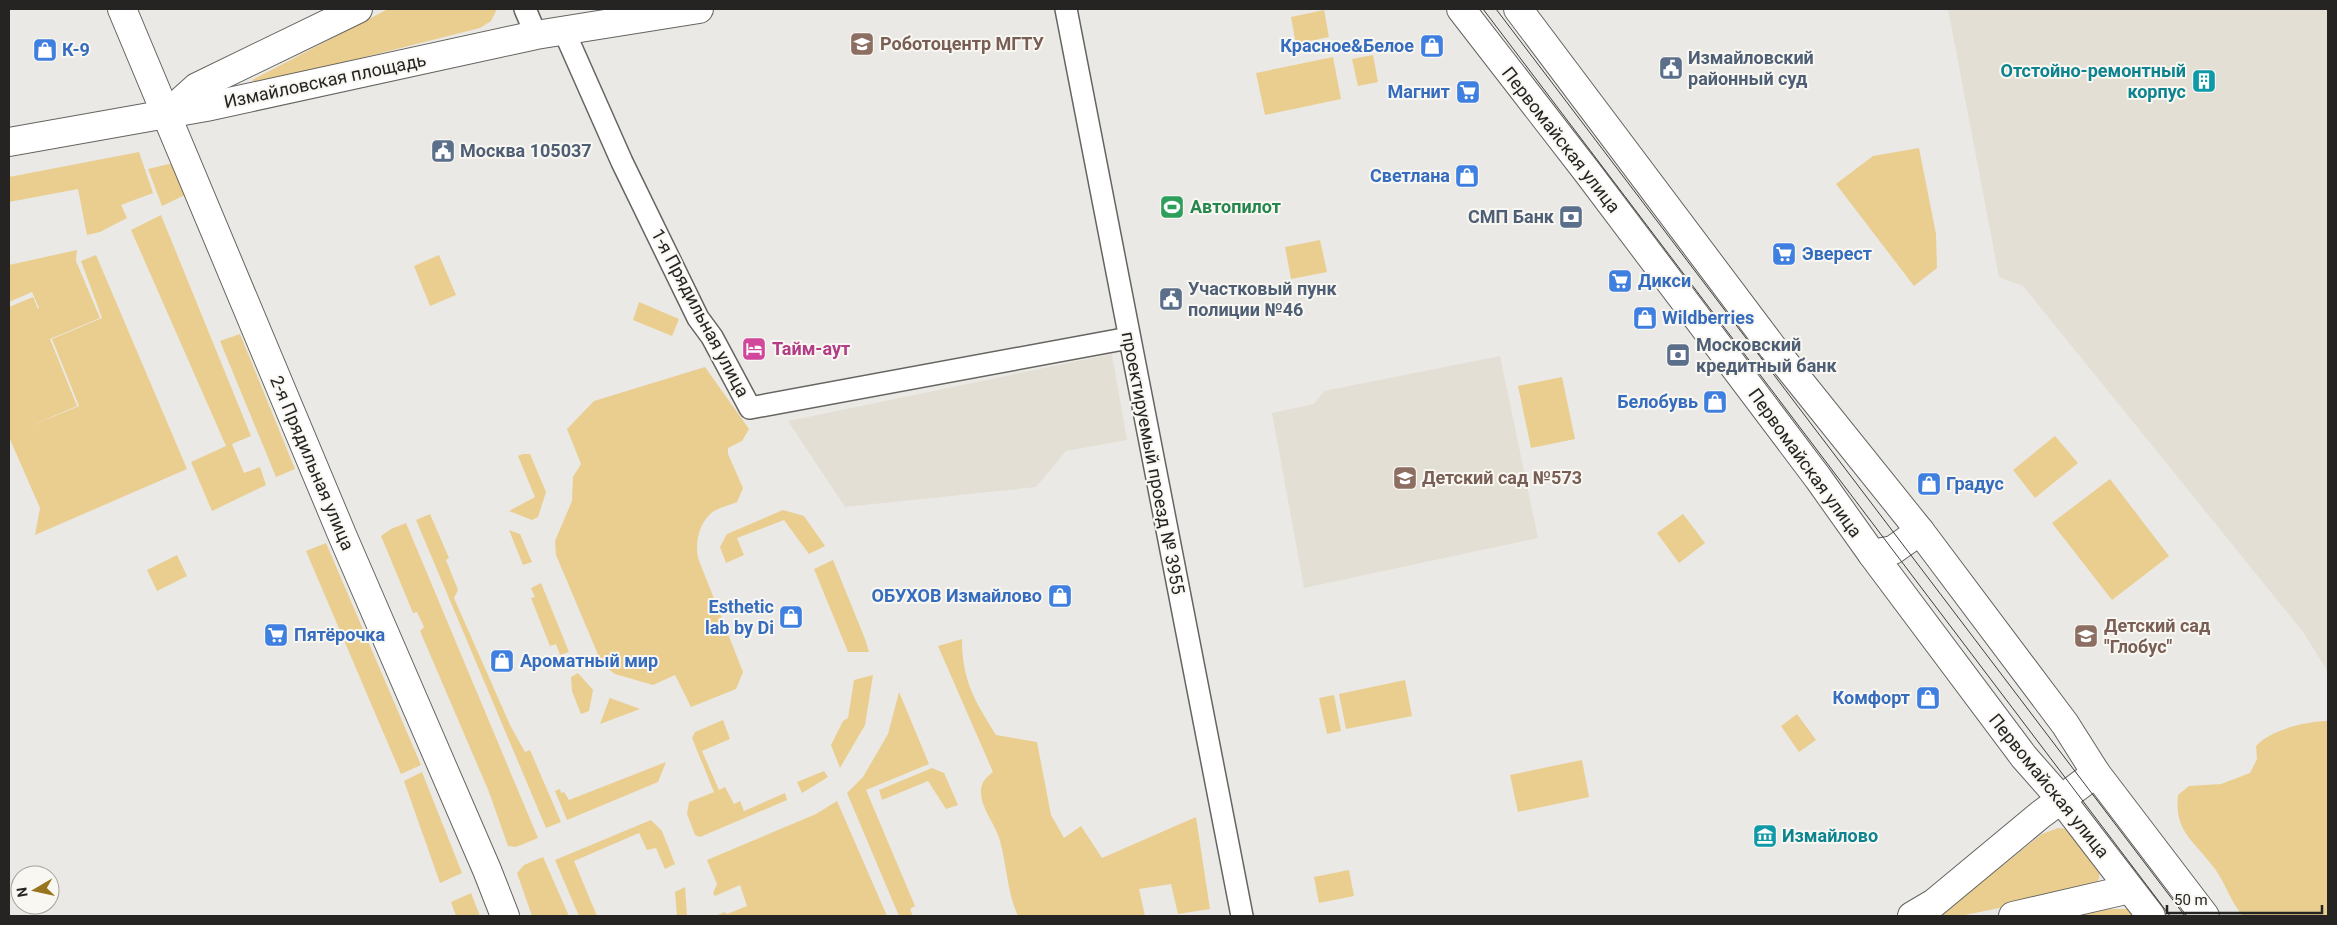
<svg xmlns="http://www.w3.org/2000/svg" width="2337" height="925" viewBox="0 0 2337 925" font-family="Roboto,sans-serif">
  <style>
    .built { fill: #e4dfd4 }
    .green { fill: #eace90 }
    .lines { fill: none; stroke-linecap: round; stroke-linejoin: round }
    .minor-casing { stroke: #656460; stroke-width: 24 }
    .tertiary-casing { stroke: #656460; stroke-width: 30 }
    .secondary-casing { stroke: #656460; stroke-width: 30 }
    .minor { stroke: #fff; stroke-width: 21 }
    .tertiary { stroke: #fff; stroke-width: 28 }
    .secondary { stroke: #fff; stroke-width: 28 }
    .tram { stroke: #413f3d; stroke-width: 1 }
    .labels { text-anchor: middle; stroke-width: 4; stroke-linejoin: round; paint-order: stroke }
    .education-label { font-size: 18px; font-weight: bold; fill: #785e54; stroke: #f9f7f2; text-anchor: start }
    .shop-label { font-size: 18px; font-weight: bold; fill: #366cbe; stroke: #f9f7f2; text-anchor: end }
    .service-label { font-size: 18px; font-weight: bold; fill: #4e5e75; stroke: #f9f7f2; text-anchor: start }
    .culture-label { font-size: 18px; font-weight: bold; fill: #0d838f; stroke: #f9f7f2; text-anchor: end }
    .street-label { font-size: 18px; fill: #252422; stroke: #f9f7f2 }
    .leisure-label { font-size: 18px; font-weight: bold; fill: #27864d; stroke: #f9f7f2; text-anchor: start }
    .hotel-label { font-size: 18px; font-weight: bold; fill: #b23c85; stroke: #f9f7f2; text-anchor: start }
  </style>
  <rect width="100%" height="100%" fill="#ebe9e5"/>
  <!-- built -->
  <g class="built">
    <polygon points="1948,9 2328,9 2328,672 2303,632 2023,286 1999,277"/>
    <polygon points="1112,354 1127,440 1066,451 1036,487 845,507 788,421"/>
    <polygon points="1500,356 1538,538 1304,588 1272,413 1314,404 1324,391"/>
  </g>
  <!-- green -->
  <g class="green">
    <polygon points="388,9 497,9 491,21 480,28 258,84 252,80"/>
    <polygon points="1324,10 1329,37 1296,44 1291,17"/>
    <polygon points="1373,55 1378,82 1358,86 1352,59"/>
    <polygon points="1333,57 1341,99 1265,115 1256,73"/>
    <polygon points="1919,148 1936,234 1937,268 1914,286 1836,184 1873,156"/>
    <polygon points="139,152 153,193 121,205 127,218 100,232 87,235 78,189 9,202 9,177"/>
    <polygon points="173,163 187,194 162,206 148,169"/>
    <polygon points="161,215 251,436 232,444 244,473 260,467 266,485 212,511 191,462 226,446 131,230"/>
    <polygon points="1320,240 1327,272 1291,279 1285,247"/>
    <polygon points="77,250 76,261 100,318 50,339 77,406 26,428 79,406 52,339 102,318 81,261 96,255 187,469 35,535 40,508 9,437 9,307 33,297 38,309 39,308 32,292 9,302 9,265"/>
    <polygon points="439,255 456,295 430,306 414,266"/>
    <polygon points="639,302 679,319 672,336 633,320"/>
    <polygon points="240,334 295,469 276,477 220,341"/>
    <path d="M 705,367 L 749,429 L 742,441 L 728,448 L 728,454 L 743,488 L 737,502 C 730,505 721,507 714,511 C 699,521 695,542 698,558 L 743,672 L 736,689 L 691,707 L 675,675 L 653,685 L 615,674 L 602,664 L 556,555 L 555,541 L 572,501 L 573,477 L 581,464 L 567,429 L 594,401 Z"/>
    <polygon points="1562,377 1575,439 1531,448 1518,386"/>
    <polygon points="2055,436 2078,463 2035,498 2013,470"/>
    <polygon points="523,454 530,454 546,492 538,517 532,520 509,511 535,497 518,456"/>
    <polygon points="2110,479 2169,556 2112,600 2052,523"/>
    <polygon points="783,510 804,516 825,546 809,554 784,520 737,538 744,555 726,563 720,547 727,534"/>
    <polygon points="430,514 449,558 446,560 458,590 454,598 510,725 525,752 530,750 561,822 546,828 416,520"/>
    <polygon points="1683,514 1705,543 1679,563 1657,533"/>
    <polygon points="406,523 538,838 516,847 508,846 489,792 420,631 424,627 417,612 413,613 381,536 391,529"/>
    <polygon points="509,530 520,534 532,562 523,565"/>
    <polygon points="326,543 421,765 401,774 306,551"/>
    <polygon points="177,555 187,576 157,591 147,570"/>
    <polygon points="833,560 865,639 869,652 848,652 814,569"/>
    <polygon points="541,583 569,652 560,655 556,644 550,646 531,598 535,597 531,588"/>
    <path d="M 962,639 C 962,681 975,701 996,735 L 1037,742 L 1051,815 L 1064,838 L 1081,826 L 1102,858 L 1196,817 L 1210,909 L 1178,914 L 1171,884 L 1139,889 L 1145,916 L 1018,916 C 1007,892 1007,866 1000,841 C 996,825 982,810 981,794 C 980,784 985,778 993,772 L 938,646 Z"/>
    <polygon points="578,673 593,690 589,711 581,714 572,691 571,677"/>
    <polygon points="873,675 865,725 840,768 831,745 843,721 848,718 854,680"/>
    <polygon points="1405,680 1412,716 1346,729 1339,694"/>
    <polygon points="899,692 929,764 866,790 915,906 910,909 913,916 899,916 847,793 863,777 888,734"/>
    <polygon points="1334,695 1341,731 1327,734 1319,698"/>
    <polygon points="610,697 610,698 640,709 600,724"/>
    <polygon points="1797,714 1816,740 1799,752 1781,726"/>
    <polygon points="723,720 730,739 702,751 719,790 725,787 734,804 740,801 744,811 785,793 787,800 700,837 695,835 687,814 689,802 714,792 692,738 695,732"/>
    <path d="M 2328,721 L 2328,916 L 2243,916 C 2231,903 2226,884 2215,869 C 2195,841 2174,833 2178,795 L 2189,786 L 2221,784 L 2250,773 L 2257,759 L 2256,746 C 2270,730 2307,721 2328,721 Z"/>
    <polygon points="1582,760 1589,797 1518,812 1510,775"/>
    <polygon points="666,762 658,782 567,820 555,791 560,789 561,793 564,792 569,800"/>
    <polygon points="932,768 944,773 958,805 946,809 928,781 882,800 879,790"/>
    <polygon points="824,771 828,777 802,793 797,782"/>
    <polygon points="422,772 462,873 440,883 404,781"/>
    <polygon points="837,801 887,916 715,916 725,912 727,914 747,906 740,885 715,896 713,893 717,884 707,860 816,814"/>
    <polygon points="651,820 662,831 675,864 665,869 656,848 647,850 639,833 574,861 597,916 579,916 555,860"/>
    <path d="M 2058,828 L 2068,829 C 2077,840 2108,868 2097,882 C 2094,886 2087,889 2083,891 L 1960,916 L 1942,916 L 1941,914 L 2042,834 Z"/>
    <polygon points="543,857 569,916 532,916 517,873 524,865"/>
    <polygon points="1349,870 1354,896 1319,903 1314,877"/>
    <polygon points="685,887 687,916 677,916 675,892"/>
    <polygon points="471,893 480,916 456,916 451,902"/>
    <polygon points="2109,909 2127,909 2137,916 2076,916"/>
  </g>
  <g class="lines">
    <defs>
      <g id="minor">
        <polyline points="525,9 536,35"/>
        <polyline points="1066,9 1242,916"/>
        <polyline points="564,31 622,162 698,318 712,337 750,408 1129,338"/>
      </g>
      <g id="tertiary">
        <polyline points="122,9 343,537 487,870 505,916"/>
        <polyline points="167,114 197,87 358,9"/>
        <polyline points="9,142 206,107 536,35 699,9"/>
        <polyline points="1912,916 1934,903 2040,815 2096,773"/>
        <polyline points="2013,916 2130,889"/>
      </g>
      <g id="secondary">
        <polyline points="1461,9 1588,173 1818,478 1872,554 2024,757 2061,799 2151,916"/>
        <polyline points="1518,9 1773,348 1920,531 2065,724 2096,773 2205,916"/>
        <polyline points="1872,554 1893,550 1920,531"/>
      </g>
    </defs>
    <!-- minor casing -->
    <use href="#minor" class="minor-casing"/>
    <!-- tertiary casing -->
    <use href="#tertiary" class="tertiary-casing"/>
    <!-- secondary casing -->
    <use href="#secondary" class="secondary-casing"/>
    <!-- minor -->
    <use href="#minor" class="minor"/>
    <!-- tertiary -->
    <use href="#tertiary" class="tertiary"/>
    <!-- secondary -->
    <use href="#secondary" class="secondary"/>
    <!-- tram -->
    <g class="tram">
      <polyline points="1483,9 2170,916"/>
      <polyline points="1496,9 2185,916"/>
    </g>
  </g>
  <!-- icons -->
  <defs>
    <symbol id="university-square" viewBox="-11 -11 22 22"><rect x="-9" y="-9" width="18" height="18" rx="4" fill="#8d6e63" stroke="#f9f7f2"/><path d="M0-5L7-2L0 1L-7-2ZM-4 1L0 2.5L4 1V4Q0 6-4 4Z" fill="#fff"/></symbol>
    <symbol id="shop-square" viewBox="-11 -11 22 22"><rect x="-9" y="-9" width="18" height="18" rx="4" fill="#3f7fe0" stroke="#f9f7f2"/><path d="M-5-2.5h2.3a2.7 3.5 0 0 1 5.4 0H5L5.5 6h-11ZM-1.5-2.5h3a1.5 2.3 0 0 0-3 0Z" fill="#fff"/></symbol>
    <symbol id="civic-square" viewBox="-11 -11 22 22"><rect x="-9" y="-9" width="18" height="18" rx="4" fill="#5c6f8a" stroke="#f9f7f2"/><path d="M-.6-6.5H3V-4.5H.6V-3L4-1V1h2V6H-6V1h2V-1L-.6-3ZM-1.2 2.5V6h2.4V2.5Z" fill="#fff"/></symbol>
    <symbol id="building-square" viewBox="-11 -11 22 22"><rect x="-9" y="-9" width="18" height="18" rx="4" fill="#0f9aa8" stroke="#f9f7f2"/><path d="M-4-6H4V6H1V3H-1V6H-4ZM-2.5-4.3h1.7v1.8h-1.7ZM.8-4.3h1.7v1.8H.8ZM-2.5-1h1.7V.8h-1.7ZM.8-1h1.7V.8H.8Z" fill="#fff"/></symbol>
    <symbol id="supermarket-square" viewBox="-11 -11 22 22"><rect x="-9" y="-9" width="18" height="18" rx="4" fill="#3f7fe0" stroke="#f9f7f2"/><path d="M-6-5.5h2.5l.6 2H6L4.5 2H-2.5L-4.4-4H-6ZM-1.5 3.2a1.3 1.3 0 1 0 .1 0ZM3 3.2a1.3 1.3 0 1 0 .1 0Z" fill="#fff"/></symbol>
    <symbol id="stadium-square" viewBox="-11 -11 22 22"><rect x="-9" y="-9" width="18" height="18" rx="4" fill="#2e9e5b" stroke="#f9f7f2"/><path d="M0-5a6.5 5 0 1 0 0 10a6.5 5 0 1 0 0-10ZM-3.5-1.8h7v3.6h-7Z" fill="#fff"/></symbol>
    <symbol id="bank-square" viewBox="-11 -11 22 22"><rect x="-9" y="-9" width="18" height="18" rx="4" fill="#5c6f8a" stroke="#f9f7f2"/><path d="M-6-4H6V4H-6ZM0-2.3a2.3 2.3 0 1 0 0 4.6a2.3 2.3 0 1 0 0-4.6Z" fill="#fff"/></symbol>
    <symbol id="hotel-square" viewBox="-11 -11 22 22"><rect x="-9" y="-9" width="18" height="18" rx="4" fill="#d1479c" stroke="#f9f7f2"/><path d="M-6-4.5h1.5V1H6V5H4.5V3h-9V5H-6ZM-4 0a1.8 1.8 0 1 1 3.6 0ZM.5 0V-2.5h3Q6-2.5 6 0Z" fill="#fff"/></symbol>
    <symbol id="school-square" viewBox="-11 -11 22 22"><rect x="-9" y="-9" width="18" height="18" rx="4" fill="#8d6e63" stroke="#f9f7f2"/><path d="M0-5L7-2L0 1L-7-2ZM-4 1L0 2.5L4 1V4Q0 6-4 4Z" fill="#fff"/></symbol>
    <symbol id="museum-square" viewBox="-11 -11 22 22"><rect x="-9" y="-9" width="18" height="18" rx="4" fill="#0f9aa8" stroke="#f9f7f2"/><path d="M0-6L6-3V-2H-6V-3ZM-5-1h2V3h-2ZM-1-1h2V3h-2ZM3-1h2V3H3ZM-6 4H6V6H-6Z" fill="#fff"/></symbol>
  </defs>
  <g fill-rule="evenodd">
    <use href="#university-square" x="848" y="30" width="28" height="28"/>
    <use href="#shop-square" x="1418" y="32" width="28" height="28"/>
    <use href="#shop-square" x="31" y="36" width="28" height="28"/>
    <use href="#civic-square" x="1657" y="54" width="28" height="28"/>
    <use href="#building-square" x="2190" y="67" width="28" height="28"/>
    <use href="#supermarket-square" x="1454" y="78" width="28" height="28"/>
    <use href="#civic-square" x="429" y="137" width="28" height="28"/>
    <use href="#shop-square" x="1453" y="162" width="28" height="28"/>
    <use href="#stadium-square" x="1158" y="193" width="28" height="28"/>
    <use href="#bank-square" x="1557" y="203" width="28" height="28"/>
    <use href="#supermarket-square" x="1770" y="240" width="28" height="28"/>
    <use href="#supermarket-square" x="1606" y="267" width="28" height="28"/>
    <use href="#civic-square" x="1157" y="285" width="28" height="28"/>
    <use href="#shop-square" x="1631" y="304" width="28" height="28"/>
    <use href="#hotel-square" x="740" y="335" width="28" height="28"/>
    <use href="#bank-square" x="1664" y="341" width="28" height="28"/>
    <use href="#shop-square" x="1701" y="388" width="28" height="28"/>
    <use href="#school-square" x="1391" y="464" width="28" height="28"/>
    <use href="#shop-square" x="1915" y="470" width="28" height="28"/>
    <use href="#shop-square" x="1046" y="582" width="28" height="28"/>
    <use href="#shop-square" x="777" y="603" width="28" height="28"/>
    <use href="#supermarket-square" x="262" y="621" width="28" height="28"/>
    <use href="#school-square" x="2072" y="622" width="28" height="28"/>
    <use href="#shop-square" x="488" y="647" width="28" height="28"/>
    <use href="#shop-square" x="1914" y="684" width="28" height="28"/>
    <use href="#museum-square" x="1751" y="822" width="28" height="28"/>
  </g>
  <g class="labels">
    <!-- education labels -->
    <g class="education-label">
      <text x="880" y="50">Роботоцентр МГТУ</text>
      <text x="1422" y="484">Детский сад №573</text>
      <text x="2104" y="632">Детский сад<tspan x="2104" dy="21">"Глобус"</tspan></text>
    </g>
    <!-- shop labels -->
    <g class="shop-label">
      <text x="1414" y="52">Красное&amp;Белое</text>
      <text x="62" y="56" text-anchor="start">К-9</text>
      <text x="1450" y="98">Магнит</text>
      <text x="1450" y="182">Светлана</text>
      <text x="1802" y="260" text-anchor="start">Эверест</text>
      <text x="1638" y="287" text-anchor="start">Дикси</text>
      <text x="1662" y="324" text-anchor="start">Wildberries</text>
      <text x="1698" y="408">Белобувь</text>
      <text x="1946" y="490" text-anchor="start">Градус</text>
      <text x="1042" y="602">ОБУХОВ Измайлово</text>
      <text x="774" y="613">Esthetic<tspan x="774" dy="21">lab by Di</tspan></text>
      <text x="294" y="641" text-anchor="start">Пятёрочка</text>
      <text x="520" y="667" text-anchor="start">Ароматный мир</text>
      <text x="1910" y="704">Комфорт</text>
    </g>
    <!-- service labels -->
    <g class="service-label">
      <text x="1688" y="64">Измайловский<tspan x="1688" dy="21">районный суд</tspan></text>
      <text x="460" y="157">Москва 105037</text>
      <text x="1554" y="223" text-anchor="end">СМП Банк</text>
      <text x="1188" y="295">Участковый пунк<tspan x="1188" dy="21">полиции №46</tspan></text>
      <text x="1696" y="351">Московский<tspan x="1696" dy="21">кредитный банк</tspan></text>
    </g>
    <!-- culture labels -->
    <g class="culture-label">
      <text x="2186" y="77">Отстойно-ремонтный<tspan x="2186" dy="21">корпус</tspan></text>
      <text x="1782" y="842" text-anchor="start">Измайлово</text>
    </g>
    <!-- street labels -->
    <g class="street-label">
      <text transform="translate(325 81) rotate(-12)" y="6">Измайловская площадь</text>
      <text transform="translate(1561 140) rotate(52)" y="6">Первомайская улица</text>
      <text transform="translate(700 313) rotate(62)" y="6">1-я Прядильная улица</text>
      <text transform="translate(312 463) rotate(67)" y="6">2-я Прядильная улица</text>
      <text transform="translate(1153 463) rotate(79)" y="6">проектируемый проезд № 3955</text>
      <text transform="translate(1805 463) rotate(54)" y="6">Первомайская улица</text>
      <text transform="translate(2049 786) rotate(51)" y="6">Первомайская улица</text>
    </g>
    <!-- leisure labels -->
    <g class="leisure-label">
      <text x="1190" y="213">Автопилот</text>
    </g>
    <!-- hotel labels -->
    <g class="hotel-label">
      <text x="772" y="355">Тайм-аут</text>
    </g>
  </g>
  <!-- border -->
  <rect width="2337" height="925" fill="none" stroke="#252422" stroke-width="20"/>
  <!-- north arrow -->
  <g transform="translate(35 890) rotate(261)"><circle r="24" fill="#f9f7f2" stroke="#a4a39f"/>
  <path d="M0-4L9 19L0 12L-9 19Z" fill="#98741e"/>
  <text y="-8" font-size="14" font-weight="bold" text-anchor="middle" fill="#252422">N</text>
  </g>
  <!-- scale -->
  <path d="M2167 905v8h155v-8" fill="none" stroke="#252422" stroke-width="2.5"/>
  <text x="2174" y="905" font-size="15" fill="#252422" stroke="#f9f7f2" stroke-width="4" paint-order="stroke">50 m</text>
</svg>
